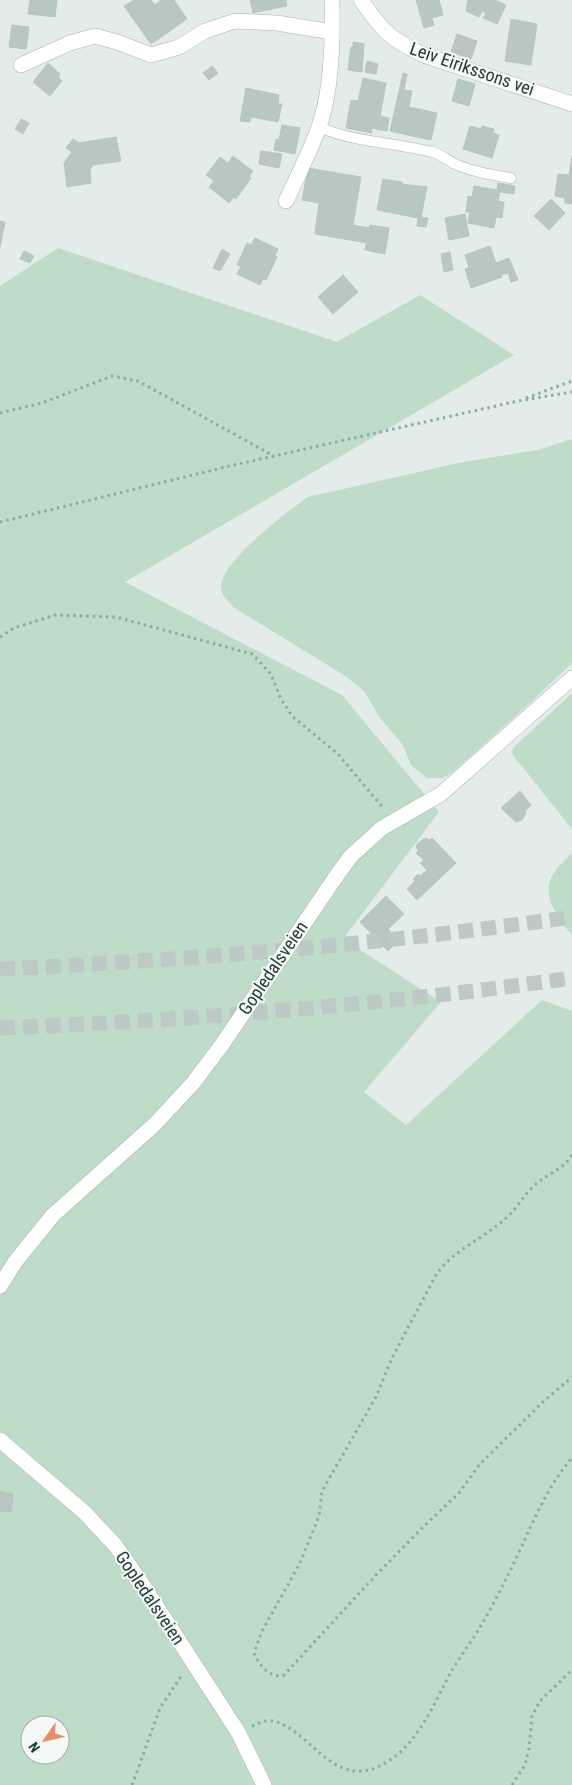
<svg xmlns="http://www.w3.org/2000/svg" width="572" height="1785" viewBox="0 0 572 1785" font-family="'Roboto Condensed',sans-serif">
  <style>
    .green { fill: #bedcc8; fill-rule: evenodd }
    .building { fill: #b9c7c2; stroke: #b6c6c0 }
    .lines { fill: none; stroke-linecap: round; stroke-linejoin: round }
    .highway-tunnel { stroke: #bdc9c5; stroke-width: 15; stroke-dasharray: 15 8; stroke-linecap: butt }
    .lane-casing { stroke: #a6b4b0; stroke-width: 11 }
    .street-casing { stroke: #a6b4b0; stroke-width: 16 }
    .path { stroke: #86aea4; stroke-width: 3; stroke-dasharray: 2.5 4; stroke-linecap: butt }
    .lane { stroke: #fff; stroke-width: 10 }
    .street { stroke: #fff; stroke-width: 15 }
    .labels { text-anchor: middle; stroke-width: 4; stroke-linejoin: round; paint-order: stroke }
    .street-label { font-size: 18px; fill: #243d37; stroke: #f4f9f7 }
  </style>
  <rect width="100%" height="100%" fill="#e3ece9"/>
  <!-- green -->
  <g class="green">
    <path d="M 58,248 L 337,342 L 420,295 L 514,355 L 125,582 L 342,695 L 439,812 L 343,939 L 441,1002 L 364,1092 L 406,1125 L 542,1000 L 572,1011 L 572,1785 L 0,1785 L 0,286 ZM 30,1725 L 60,1725 L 60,1755 L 30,1755 Z"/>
    <path d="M 572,439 L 572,663 L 531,702 L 453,772 L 443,778 L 427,778 L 411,765 L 403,745 L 380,718 L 365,692 L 344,675 L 236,609 C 230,603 222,597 221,588 C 218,564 289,510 308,497 L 463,462 L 538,450 Z"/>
    <polygon points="572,693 572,829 512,754 513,748"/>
    <path d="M 572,852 L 572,936 C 560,918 538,895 554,873 C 559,865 567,859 572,852 Z"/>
  </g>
  <!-- building -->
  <g class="building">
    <polygon points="30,0 57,0 55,17 28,14"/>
    <polygon points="134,0 151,0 155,5 161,0 174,0 187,19 151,44 124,6"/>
    <polygon points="250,0 286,0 287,6 253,13"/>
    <polygon points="416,0 439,0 443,15 432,18 434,25 424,28"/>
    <polygon points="468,0 495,0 506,5 497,24 483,18 486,13 482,11 479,17 466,11"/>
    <polygon points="511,19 537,24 531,65 505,61"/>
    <polygon points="12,25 29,27 26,49 9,47"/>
    <polygon points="457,34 477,41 471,59 451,52"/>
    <polygon points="353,42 364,44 362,72 348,70 351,47 353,47"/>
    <polygon points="367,61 378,64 376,74 365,72"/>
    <polygon points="48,63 60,74 58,77 62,81 50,96 33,82"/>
    <polygon points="212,66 218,73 209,80 203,73"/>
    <polygon points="403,73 407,74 404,90 412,91 409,107 437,113 431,140 390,131"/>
    <polygon points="363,78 386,83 380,116 389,118 387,131 371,128 372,133 346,128 351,100 358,101"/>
    <polygon points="458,79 475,84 469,106 452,101"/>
    <polygon points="246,88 279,95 278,104 282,104 278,122 251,117 250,122 240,121"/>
    <polygon points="21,119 29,123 23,134 15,129"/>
    <polygon points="282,125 300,128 295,154 274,150 276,139 279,140"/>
    <polygon points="470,126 481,129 482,126 494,129 493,133 499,135 492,158 463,149"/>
    <polygon points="116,137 121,161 93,165 90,170 91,183 67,187 64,163 72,152 66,148 73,139 79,143"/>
    <polygon points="261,151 282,154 279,168 259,164"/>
    <polygon points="233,156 253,171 249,176 251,178 236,199 234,197 229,203 209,187 214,181 206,175 220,157 228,163"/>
    <polygon points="572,157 572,204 565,203 565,198 555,196 558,174 569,175"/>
    <polygon points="308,168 361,177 353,225 317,218 319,203 302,200"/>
    <polygon points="383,179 402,182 402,184 427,187 421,217 428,218 426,227 417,226 418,218 377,210"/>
    <polygon points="498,183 515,186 514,194 500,192 498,201 504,202 502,218 496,217 494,228 468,223 470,212 466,212 468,196 472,197 474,186 497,190"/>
    <polygon points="551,199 565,213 549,230 534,216"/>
    <polygon points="465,214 469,236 449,240 445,218"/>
    <polygon points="317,218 369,228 367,243 315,234"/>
    <polygon points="0,221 5,222 0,247"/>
    <polygon points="370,225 389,228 385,254 365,250"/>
    <polygon points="255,238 278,249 275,256 277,257 266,280 263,279 260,285 237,274 241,266 237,265 247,243 251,245"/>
    <polygon points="490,246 496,263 509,258 518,280 511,282 508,273 501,275 502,277 471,288 465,269 469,268 465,255"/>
    <polygon points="222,249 230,254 220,271 213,268"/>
    <polygon points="24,251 34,256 30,263 20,259"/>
    <polygon points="450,252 453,270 444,272 441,254"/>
    <polygon points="343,275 358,292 333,314 318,297"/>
    <polygon points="520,791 531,805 525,811 526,813 522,820 516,822 501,808"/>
    <polygon points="425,838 430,840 432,838 456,863 417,900 407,889 415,881 413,879 418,874 420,876 427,870 420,863 424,860 416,853 418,851 416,845"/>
    <polygon points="386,896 404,914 388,929 399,940 388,951 360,922"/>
    <polygon points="0,1491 13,1494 11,1512 0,1511"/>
  </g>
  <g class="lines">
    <!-- highway-tunnel -->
    <g class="highway-tunnel">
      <path d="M 0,969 C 191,960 382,944 572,917"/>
      <path d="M 0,1028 C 191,1020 382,1005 572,978"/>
    </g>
    <defs>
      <path id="lane" d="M 319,127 C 353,142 396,143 432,152 C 441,154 447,160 455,164 C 473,172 492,175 511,178"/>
      <g id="street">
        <path d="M 361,0 C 383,32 391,40 426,56 L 572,104"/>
        <polyline points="21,65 70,43 95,36 117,42 151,55 179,47 205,31 235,21 277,23 332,32"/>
        <path d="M 286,201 C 297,177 310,152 319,127 C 332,90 333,39 332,0"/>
        <polyline points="0,1286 15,1262 53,1215 155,1124 193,1083 221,1046 337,875 351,856 382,828 441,794 572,678"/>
        <polyline points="0,1440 84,1512 115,1545 137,1576 238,1732 264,1785"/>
      </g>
    </defs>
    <!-- lane casing -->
    <use href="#lane" class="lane-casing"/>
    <!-- street casing -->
    <use href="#street" class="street-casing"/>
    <!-- path -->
    <g class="path">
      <polyline points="526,398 572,381"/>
      <polyline points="0,413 42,403 112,376 138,381 274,456"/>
      <polyline points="0,522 234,465 518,401 572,392"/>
      <polyline points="0,637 14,628 55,615 116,617 252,654 271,674 281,699 292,716 338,754 384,809"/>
      <path d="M 572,1155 C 563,1170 548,1173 536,1184 C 524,1194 517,1209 505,1219 C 483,1239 453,1250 436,1275 L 392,1358 L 376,1397 L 322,1491 L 319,1516 L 300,1563 L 262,1631 L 254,1653 C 259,1665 270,1679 284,1675 L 377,1574 L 423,1527 L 459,1493 L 479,1465 L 545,1400 L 572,1377"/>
      <path d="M 252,1726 C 257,1724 262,1721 266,1721 C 273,1720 279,1722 284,1725 C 315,1741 335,1783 375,1768 C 415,1752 432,1707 451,1672 C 458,1660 466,1649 474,1637 C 486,1618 497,1597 507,1577 C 527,1538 543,1491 572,1458"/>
      <polyline points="132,1785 160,1708 182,1675"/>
      <polyline points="512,1785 525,1765 529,1748 532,1716 540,1701 572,1670"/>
    </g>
    <!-- lane -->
    <use href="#lane" class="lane"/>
    <!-- street -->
    <use href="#street" class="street"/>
  </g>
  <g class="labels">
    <!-- street labels -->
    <g class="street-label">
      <text transform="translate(472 69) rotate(19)" y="6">Leiv Eirikssons vei</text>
      <text transform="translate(273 968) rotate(-56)" y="6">Gopledalsveien</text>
      <text transform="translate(150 1598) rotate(56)" y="6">Gopledalsveien</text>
    </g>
  </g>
  <!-- north arrow -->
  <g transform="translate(45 1740) rotate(236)"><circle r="24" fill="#f4f9f7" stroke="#a1aeaa"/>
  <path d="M0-4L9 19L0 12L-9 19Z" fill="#e98d65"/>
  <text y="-8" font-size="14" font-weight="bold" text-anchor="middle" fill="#243d37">N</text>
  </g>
</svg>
